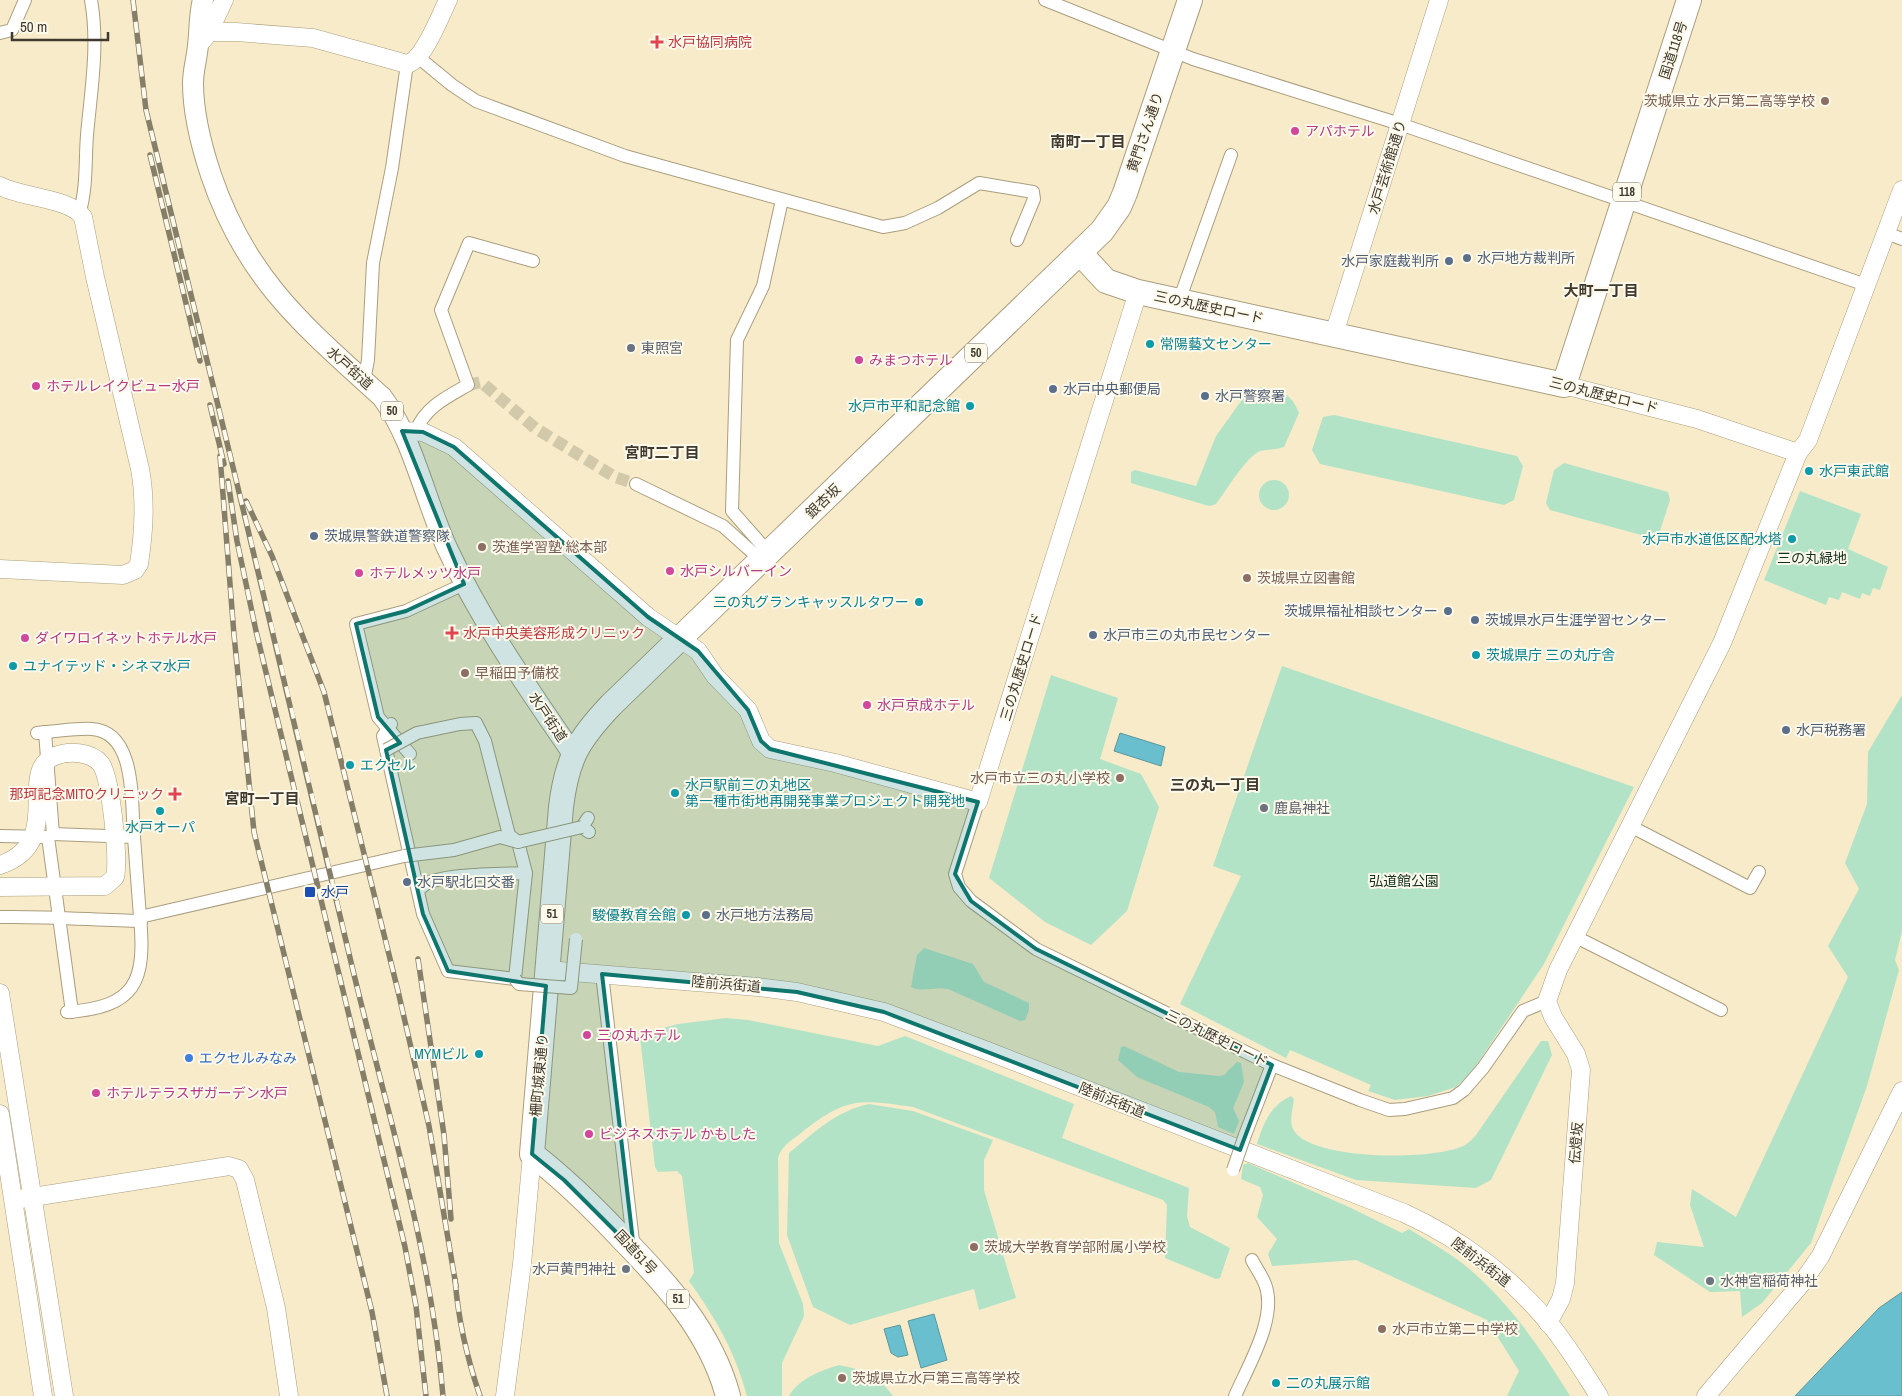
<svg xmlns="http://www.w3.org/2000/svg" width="1902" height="1396" viewBox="0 0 1902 1396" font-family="'Archivo Narrow','Noto Sans JP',sans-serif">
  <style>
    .green { fill: #b3e3c7 }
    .water { fill: #69bfce; stroke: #5c979e }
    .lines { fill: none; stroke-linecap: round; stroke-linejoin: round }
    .street-tunnel { stroke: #d2c8aa; stroke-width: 12; stroke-dasharray: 12 6; stroke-linecap: butt }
    .street-casing { stroke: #aa9e7f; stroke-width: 14 }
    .secondary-casing { stroke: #aa9e7f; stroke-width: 19 }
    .primary-casing { stroke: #aa9e7f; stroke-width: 22 }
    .highway-casing { stroke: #aa9e7f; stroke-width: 26 }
    .street { stroke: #fff; stroke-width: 12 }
    .secondary { stroke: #fff; stroke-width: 18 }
    .primary { stroke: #fff; stroke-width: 20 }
    .highway { stroke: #fff; stroke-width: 24 }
    .rail-casing { stroke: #857e69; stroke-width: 5.5 }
    .rail { stroke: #fdf9eb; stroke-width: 4; stroke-dasharray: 11; stroke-linecap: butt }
    .street-bridge-casing { stroke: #aa9e7f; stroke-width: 14; stroke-linecap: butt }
    .street-bridge { stroke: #fff; stroke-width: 12 }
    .marked { fill: #0f766e; fill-opacity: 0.2; stroke: #0f766e; stroke-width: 4; stroke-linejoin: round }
    .health-dot { fill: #e0444e; stroke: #fdf9eb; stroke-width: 2 }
    .education-dot { fill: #8d6e63; stroke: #fdf9eb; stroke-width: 2 }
    .hotel-dot { fill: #d1479c; stroke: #fdf9eb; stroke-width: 2 }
    .service-dot { fill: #5c6f8a; stroke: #fdf9eb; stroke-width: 2 }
    .culture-dot { fill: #0f9aa8; stroke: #fdf9eb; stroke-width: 2 }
    .worship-dot { fill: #6b7280; stroke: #fdf9eb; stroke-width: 2 }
    .transit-dot { fill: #1a4fb4; stroke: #fdf9eb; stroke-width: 2 }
    .shop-dot { fill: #3f7fe0; stroke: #fdf9eb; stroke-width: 2 }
    .labels { text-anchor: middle; stroke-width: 4; stroke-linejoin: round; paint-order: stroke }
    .shield { fill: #fdf9eb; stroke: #787366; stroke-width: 1 }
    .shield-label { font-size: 12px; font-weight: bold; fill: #3f3a2d }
    .health-label { font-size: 14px; fill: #be3a42; stroke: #fdf9eb; text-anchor: start }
    .street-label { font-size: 14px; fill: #3f3a2d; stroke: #fdf9eb }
    .education-label { font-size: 14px; fill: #785e54; stroke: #fdf9eb; text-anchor: start }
    .hotel-label { font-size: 14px; fill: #b23c85; stroke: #fdf9eb; text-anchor: start }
    .service-label { font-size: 14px; fill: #4e5e75; stroke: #fdf9eb; text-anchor: start }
    .culture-label { font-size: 14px; fill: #0d838f; stroke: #fdf9eb; text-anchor: start }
    .worship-label { font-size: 14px; fill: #5b616d; stroke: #fdf9eb; text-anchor: start }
    .park-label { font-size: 14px; fill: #133121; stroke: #fdf9eb }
    .transit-label { font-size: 14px; fill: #164399; stroke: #fdf9eb; text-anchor: start }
    .shop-label { font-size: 14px; fill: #366cbe; stroke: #fdf9eb; text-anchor: start }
    .neighbourhood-label { font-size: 15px; font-weight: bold; fill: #3f3a2d; stroke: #fdf9eb }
  </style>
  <rect width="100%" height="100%" fill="#f7ebc9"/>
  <!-- green -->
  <g class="green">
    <path d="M 1263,387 C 1282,391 1291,393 1299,413 L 1284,447 C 1276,450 1268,449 1260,451 C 1246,457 1226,491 1216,504 L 1209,506 L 1131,483 L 1131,472 L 1135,470 L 1196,486 L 1216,436 L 1249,390 Z"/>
    <polygon points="1334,415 1517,456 1523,466 1514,500 1504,505 1320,464 1312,450 1323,417"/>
    <polygon points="1564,463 1668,492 1670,500 1659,534 1652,538 1550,510 1546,503 1554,470"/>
    <circle cx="1274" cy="495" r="15"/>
    <polygon points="1800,491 1861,514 1848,549 1888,567 1880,590 1873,588 1870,596 1862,593 1860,599 1842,592 1839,600 1829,597 1826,605 1764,580"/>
    <polygon points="1282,666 1634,787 1544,964 1471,1073 1456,1087 1428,1096 1395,1100 1368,1091 1371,1085 1290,1050 1286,1058 1180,1004 1241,876 1213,866"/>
    <polygon points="1051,675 1118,698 1100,759 1141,774 1159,807 1127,911 1091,945 1045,922 989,878"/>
    <polygon points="1902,695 1902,931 1895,960 1899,970 1867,1086 1811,1243 1762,1303 1742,1317 1740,1291 1710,1292 1654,1255 1657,1242 1704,1247 1690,1205 1692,1189 1736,1217 1848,977 1828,946 1859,889 1845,863 1867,804 1868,752"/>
    <path d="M 924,948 L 973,964 L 984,982 L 1029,1003 L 1029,1010 L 1025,1020 L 1020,1021 L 948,989 C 935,986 923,993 911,987 L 917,955 Z"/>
    <path d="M 726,1018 L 748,1020 L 878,1046 L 905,1036 L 1074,1104 L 1062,1138 L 1189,1188 L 1187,1216 L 1190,1227 L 1230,1248 L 1220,1278 L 1216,1279 L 1165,1258 L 1167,1205 L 1163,1200 L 913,1107 C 858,1099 846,1097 801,1133 C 791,1141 781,1146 778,1158 L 779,1243 L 803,1304 L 804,1316 L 782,1363 L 782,1396 L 747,1396 C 735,1351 716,1319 689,1281 L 694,1273 L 682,1176 L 677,1171 L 658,1172 L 655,1167 L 640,1037 L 644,1033 L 678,1024 Z"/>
    <path d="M 1541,1041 L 1548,1041 L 1552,1055 L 1491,1180 L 1476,1188 L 1356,1180 L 1257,1144 C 1263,1123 1271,1105 1291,1096 L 1294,1099 C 1293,1109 1289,1119 1293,1129 C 1308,1161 1437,1161 1465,1145 C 1469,1143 1473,1138 1476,1135 Z"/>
    <polygon points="1124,1046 1179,1072 1219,1076 1224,1075 1237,1062 1241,1063 1244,1082 1233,1108 1239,1121 1234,1134 1218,1127 1215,1112 1209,1107 1137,1077 1118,1060 1121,1047"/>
    <path d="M 869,1104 L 913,1111 L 993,1140 L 984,1160 L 984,1190 L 1016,1298 L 979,1310 L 974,1289 L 850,1325 L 813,1307 L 787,1235 L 789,1153 C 815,1132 836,1111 869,1104 Z"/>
    <path d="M 1248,1163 L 1349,1207 L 1402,1233 L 1409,1229 C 1428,1241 1450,1253 1467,1267 C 1510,1303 1541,1349 1570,1396 L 1507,1396 L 1519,1371 L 1487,1320 L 1356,1260 L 1272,1266 L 1268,1254 L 1277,1239 L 1257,1217 L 1263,1195 L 1260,1187 L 1241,1179 L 1243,1165 Z"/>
    <path d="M 839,1365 C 865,1370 877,1375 893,1396 L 789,1396 C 798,1379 822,1370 839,1365 Z"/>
  </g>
  <!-- water -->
  <g class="water">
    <polygon points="1120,733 1165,747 1161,766 1114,751"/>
    <polygon points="1902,1292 1902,1396 1795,1396 1879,1308"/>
    <polygon points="934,1314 947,1360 921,1368 908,1321"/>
    <polygon points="900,1325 908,1355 898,1357 891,1353 884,1329"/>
  </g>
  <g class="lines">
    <!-- street-tunnel -->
    <polyline class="street-tunnel" points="468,385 481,382 535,428 615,477 636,484"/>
    <defs>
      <g id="street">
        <polyline points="1045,0 1193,59 1400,124 1866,285"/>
        <polyline points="0,33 12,30 25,0"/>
        <polyline points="418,57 452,85 476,101 625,156 883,227 905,223 938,208 979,183 1033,192 1034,199 1017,240"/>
        <path d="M 80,211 C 87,186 85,161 87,135 C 91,90 99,45 91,0"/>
        <polyline points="1886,233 1902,239"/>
        <polyline points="1179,301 1231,155"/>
        <polyline points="364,381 368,360 373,263 392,168 407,64"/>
        <path d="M 416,431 C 425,407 447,397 468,385 L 441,310 L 469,243 L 533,261"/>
        <polyline points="636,484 723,526 761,560"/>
        <polyline points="769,553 732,511 737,340 763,286 782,200"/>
        <polyline points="391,724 383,736 423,914 448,971 515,979 526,873 518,842"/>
        <path d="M 45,732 C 60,731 77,728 92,729 C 137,732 131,804 134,837 L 53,834"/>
        <polyline points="410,754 378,717 356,624 406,611 464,584"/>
        <polyline points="978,802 955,874 959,887 971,901 1036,949 1272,1065 1360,1100 1389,1110 1405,1109 1453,1098 1464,1090 1483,1068 1523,1011 1547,1001"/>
        <polyline points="588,818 582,827 589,832"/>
        <polyline points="1630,826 1750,888 1759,872"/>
        <polyline points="0,836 48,837 53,834 45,732 37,733"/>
        <polyline points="48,837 72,1012"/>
        <polyline points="134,837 140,917 404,856"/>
        <path d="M 415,878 L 422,887 C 435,873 504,874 526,873"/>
        <path d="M 0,917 C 47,916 94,920 141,921"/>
        <polyline points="1574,936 1721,1010"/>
        <polyline points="602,974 634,1250"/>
        <path d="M 67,1012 C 136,1007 146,982 140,917"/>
        <polyline points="1245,1135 1272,1065"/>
        <path d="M 1235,1396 C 1248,1366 1278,1317 1265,1284 C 1262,1276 1256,1268 1252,1260"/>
      </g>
      <g id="secondary">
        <path d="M 209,32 L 236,32 L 313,38 L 407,64 C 424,60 440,16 448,0"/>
        <polyline points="203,40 209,32 224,0"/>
        <path d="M 0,186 C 23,198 70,198 83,217 L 95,277 L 140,469 C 146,501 144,531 139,564 L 135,570 L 123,575 L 0,569"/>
        <polyline points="1334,334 1439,0"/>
        <polyline points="1564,385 1697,419 1798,453"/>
        <polyline points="402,431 423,432 454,447 648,617 698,651 715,676 748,710 761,741 770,749 835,763 978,802 1138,292"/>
        <path d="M 0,865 C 67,842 15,772 55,756 C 68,751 91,751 101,764 C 111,779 119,858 115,877 L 105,886 L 0,887"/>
        <path d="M 547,970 L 758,987 L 797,992 L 884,1012 L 990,1052 L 1404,1213 C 1459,1238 1510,1276 1549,1323 C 1568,1346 1583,1371 1599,1396"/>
        <polyline points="0,993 64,1396"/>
        <polyline points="0,1114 43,1396"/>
        <polyline points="14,1200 229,1166 239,1169 245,1180 276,1308 289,1396"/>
        <polyline points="1548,1323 1561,1299 1565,1283 1581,1070 1576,1054 1553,1017 1547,1001 1558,970 1722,643 1798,453 1808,440 1902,190"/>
        <polyline points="505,1396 522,1264 532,1154"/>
        <polyline points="1706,1396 1801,1284 1820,1257 1902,1091"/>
      </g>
      <path id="primary" d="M 203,0 C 199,14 200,30 198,45 C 197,58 193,70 193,83 C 193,114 201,145 211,175 C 246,279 304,326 382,397 C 414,440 425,501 448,550 C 482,623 528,688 573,754"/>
      <g id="highway">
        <polyline points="1080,253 1106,281 1138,292 1564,385 1689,0"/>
        <path d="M 728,1396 C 711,1332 666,1283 621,1237 C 593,1207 564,1179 532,1154 L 561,807 C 567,758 578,740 611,705 L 1102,231 L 1119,207 L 1125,193 L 1190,0"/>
      </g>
    </defs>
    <!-- street casing -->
    <use href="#street" class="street-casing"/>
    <!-- secondary casing -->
    <use href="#secondary" class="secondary-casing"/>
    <!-- primary casing -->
    <use href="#primary" class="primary-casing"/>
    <!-- highway casing -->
    <use href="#highway" class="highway-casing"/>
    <!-- street -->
    <use href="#street" class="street"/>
    <!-- secondary -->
    <use href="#secondary" class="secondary"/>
    <!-- primary -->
    <use href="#primary" class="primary"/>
    <!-- highway -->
    <use href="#highway" class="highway"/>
    <defs>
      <g id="rail">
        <path d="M 133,0 L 146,110 C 215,394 285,677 351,962 C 385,1106 431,1248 443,1396"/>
        <polyline points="150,155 200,361"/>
        <polyline points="210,405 224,464"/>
        <polyline points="220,456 234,635 254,832 372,1312 387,1396"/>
        <polyline points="228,481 237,541 256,631 405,1247 416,1306 426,1396"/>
        <polyline points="246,501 272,556 324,692 398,991 429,1126 456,1286"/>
        <polyline points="418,959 444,1135 451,1219"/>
        <path d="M 455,1279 C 458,1319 467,1358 480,1396"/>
      </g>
    </defs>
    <!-- rail casing -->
    <use href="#rail" class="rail-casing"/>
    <!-- rail -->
    <use href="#rail" class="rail"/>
    <defs>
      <g id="street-bridge">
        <polyline points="386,750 417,733 460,724 476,723 485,741 509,835 518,842"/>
        <polyline points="404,856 454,850 500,837 518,842 582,827"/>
        <polyline points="515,979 519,984 571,988 576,939"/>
        <polyline points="1233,1170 1245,1135"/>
      </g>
    </defs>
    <!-- street-bridge casing -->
    <use href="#street-bridge" class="street-bridge-casing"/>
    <!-- street-bridge -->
    <use href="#street-bridge" class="street-bridge"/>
  </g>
  <!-- marked area -->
  <path class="marked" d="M 402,431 L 423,432 L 454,447 L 648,617 L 698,651 L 748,710 L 761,741 L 770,749 L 978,802 L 955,874 L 971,901 L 1036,949 L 1272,1065 L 1240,1150 L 884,1012 L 797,992 L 602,974 L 634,1250 L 564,1180 L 532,1154 L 546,986 L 448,971 L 423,914 L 386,750 L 400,743 L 378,717 L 356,624 L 406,611 L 464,584 Z"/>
  <!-- markers -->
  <g class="health-dot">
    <path d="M654.5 34.5h5v5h5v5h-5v5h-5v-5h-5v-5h5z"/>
    <path d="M449.5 625.5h5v5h5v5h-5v5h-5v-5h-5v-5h5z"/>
    <path d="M172.5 786.5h5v5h5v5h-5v5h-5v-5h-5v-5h5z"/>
  </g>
  <g class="education-dot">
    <circle cx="1825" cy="101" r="5"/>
    <circle cx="482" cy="547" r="5"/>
    <circle cx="1247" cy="578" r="5"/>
    <circle cx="465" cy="673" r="5"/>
    <circle cx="1120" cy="778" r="5"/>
    <circle cx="974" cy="1247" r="5"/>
    <circle cx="1382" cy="1329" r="5"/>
    <circle cx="842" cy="1378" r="5"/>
  </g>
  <g class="hotel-dot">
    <circle cx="1295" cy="131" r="5"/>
    <circle cx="859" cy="360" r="5"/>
    <circle cx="36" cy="386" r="5"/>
    <circle cx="670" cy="571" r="5"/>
    <circle cx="359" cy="573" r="5"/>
    <circle cx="25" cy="638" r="5"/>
    <circle cx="867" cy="705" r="5"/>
    <circle cx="587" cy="1035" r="5"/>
    <circle cx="96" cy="1093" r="5"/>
    <circle cx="589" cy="1134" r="5"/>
  </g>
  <g class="service-dot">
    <circle cx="1467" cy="258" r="5"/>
    <circle cx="1449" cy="261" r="5"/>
    <circle cx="1053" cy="389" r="5"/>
    <circle cx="1205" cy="396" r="5"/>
    <circle cx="314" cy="536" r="5"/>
    <circle cx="1448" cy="611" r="5"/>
    <circle cx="1475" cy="620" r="5"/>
    <circle cx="1093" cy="635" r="5"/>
    <circle cx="1786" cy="730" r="5"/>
    <circle cx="407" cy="882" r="5"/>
    <circle cx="706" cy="915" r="5"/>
  </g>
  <g class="culture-dot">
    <circle cx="1150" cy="344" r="5"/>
    <circle cx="970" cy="406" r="5"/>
    <circle cx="1809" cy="471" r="5"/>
    <circle cx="1792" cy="539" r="5"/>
    <circle cx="919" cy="602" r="5"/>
    <circle cx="1476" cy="655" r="5"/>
    <circle cx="13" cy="666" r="5"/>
    <circle cx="350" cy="765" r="5"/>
    <circle cx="675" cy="793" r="5"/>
    <circle cx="160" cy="811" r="5"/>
    <circle cx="686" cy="915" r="5"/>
    <circle cx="479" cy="1054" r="5"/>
    <circle cx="1276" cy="1383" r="5"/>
  </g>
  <g class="worship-dot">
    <circle cx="631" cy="348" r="5"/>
    <circle cx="1264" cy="808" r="5"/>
    <circle cx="626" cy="1269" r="5"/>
    <circle cx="1710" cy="1281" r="5"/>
  </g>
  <rect class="transit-dot" x="304" y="886" width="12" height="12" rx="2.5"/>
  <circle class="shop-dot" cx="189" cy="1058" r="5"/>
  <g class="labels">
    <!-- shield labels -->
    <g class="shield">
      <rect x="1613" y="182.5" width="28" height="19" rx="4"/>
      <rect x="965" y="343.5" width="22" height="19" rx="4"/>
      <rect x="381" y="401.5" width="22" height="19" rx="4"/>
      <rect x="541" y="904.5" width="22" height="19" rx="4"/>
      <rect x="667" y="1289.5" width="22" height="19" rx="4"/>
    </g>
    <g class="shield-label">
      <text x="1627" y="196">118</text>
      <text x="976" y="357">50</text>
      <text x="392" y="415">50</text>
      <text x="552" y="918">51</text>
      <text x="678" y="1303">51</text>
    </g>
    <!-- health labels -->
    <g class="health-label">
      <text x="668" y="47">水戸協同病院</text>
      <text x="463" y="638">水戸中央美容形成クリニック</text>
      <text x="164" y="799" text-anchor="end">那珂記念MITOクリニック</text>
    </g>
    <!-- street labels -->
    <g class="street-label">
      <text transform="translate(1673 50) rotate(-72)" y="5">国道118号</text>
      <text transform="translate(1145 132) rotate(-71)" y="5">黄門さん通り</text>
      <text transform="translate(1387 167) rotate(-73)" y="5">水戸芸術館通り</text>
      <text transform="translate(1209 307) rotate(12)" y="5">三の丸歴史ロード</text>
      <text transform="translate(350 368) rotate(42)" y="5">水戸街道</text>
      <text transform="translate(1604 395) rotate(14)" y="5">三の丸歴史ロード</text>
      <text transform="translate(823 501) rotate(-44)" y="5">銀杏坂</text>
      <text transform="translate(1021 667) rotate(-73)" y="5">三の丸歴史ロード</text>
      <text transform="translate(548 717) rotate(56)" y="5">水戸街道</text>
      <text transform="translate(726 984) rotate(5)" y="5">陸前浜街道</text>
      <text transform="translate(1217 1038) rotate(26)" y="5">三の丸歴史ロード</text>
      <text transform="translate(539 1075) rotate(-85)" y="5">柵町城東通り</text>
      <text transform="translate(1112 1100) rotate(22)" y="5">陸前浜街道</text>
      <text transform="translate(1576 1143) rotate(-85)" y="5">伝燈坂</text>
      <text transform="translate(636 1252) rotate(47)" y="5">国道51号</text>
      <text transform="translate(1481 1262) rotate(38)" y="5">陸前浜街道</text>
    </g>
    <!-- education labels -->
    <g class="education-label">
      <text x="1815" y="106" text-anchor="end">茨城県立 水戸第二高等学校</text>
      <text x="492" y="552">茨進学習塾 総本部</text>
      <text x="1257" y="583">茨城県立図書館</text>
      <text x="475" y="678">早稲田予備校</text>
      <text x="1110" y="783" text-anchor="end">水戸市立三の丸小学校</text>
      <text x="984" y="1252">茨城大学教育学部附属小学校</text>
      <text x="1392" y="1334">水戸市立第二中学校</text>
      <text x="852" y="1383">茨城県立水戸第三高等学校</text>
    </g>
    <!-- hotel labels -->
    <g class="hotel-label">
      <text x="1305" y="136">アパホテル</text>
      <text x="869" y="365">みまつホテル</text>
      <text x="46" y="391">ホテルレイクビュー水戸</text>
      <text x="680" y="576">水戸シルバーイン</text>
      <text x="369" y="578">ホテルメッツ水戸</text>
      <text x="35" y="643">ダイワロイネットホテル水戸</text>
      <text x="877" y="710">水戸京成ホテル</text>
      <text x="597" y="1040">三の丸ホテル</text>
      <text x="106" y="1098">ホテルテラスザガーデン水戸</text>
      <text x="599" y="1139">ビジネスホテル かもした</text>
    </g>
    <!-- service labels -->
    <g class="service-label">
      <text x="1477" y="263">水戸地方裁判所</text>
      <text x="1439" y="266" text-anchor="end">水戸家庭裁判所</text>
      <text x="1063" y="394">水戸中央郵便局</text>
      <text x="1215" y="401">水戸警察署</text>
      <text x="324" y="541">茨城県警鉄道警察隊</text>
      <text x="1438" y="616" text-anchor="end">茨城県福祉相談センター</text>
      <text x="1485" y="625">茨城県水戸生涯学習センター</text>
      <text x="1103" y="640">水戸市三の丸市民センター</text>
      <text x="1796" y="735">水戸税務署</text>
      <text x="417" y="887">水戸駅北口交番</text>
      <text x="716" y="920">水戸地方法務局</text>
    </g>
    <!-- culture labels -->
    <g class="culture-label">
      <text x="1160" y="349">常陽藝文センター</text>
      <text x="960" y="411" text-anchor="end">水戸市平和記念館</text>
      <text x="1819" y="476">水戸東武館</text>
      <text x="1782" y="544" text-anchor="end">水戸市水道低区配水塔</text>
      <text x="909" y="607" text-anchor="end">三の丸グランキャッスルタワー</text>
      <text x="1486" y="660">茨城県庁 三の丸庁舎</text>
      <text x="23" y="671">ユナイテッド・シネマ水戸</text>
      <text x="360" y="770">エクセル</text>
      <text x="685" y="790">⽔⼾駅前三の丸地区<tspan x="685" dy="16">第⼀種市街地再開発事業プロジェクト開発地</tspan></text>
      <text x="160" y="832" text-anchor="middle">水戸オーパ</text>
      <text x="676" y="920" text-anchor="end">駿優教育会館</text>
      <text x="469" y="1059" text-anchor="end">MYMビル</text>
      <text x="1286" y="1388">二の丸展示館</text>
    </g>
    <!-- worship labels -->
    <g class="worship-label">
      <text x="641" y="353">東照宮</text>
      <text x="1274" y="813">鹿島神社</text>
      <text x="616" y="1274" text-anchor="end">水戸黄門神社</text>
      <text x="1720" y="1286">水神宮稲荷神社</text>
    </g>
    <!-- park labels -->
    <g class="park-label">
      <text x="1812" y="563">三の丸緑地</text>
      <text x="1404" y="886">弘道館公園</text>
    </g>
    <!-- transit labels -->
    <g class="transit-label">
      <text x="321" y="897">水戸</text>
    </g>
    <!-- shop labels -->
    <g class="shop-label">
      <text x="199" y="1063">エクセルみなみ</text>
    </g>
    <!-- neighbourhood labels -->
    <g class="neighbourhood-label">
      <text x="1088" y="147">南町一丁目</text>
      <text x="1601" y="296">大町一丁目</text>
      <text x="662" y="458">宮町二丁目</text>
      <text x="1215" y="790">三の丸一丁目</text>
      <text x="262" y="804">宮町一丁目</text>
    </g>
  </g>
  <!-- scale -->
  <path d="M12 32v8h96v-8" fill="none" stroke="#3f3a2d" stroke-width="2.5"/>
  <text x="20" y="32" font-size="15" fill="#3f3a2d" stroke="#fdf9eb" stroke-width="4" paint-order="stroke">50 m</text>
</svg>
